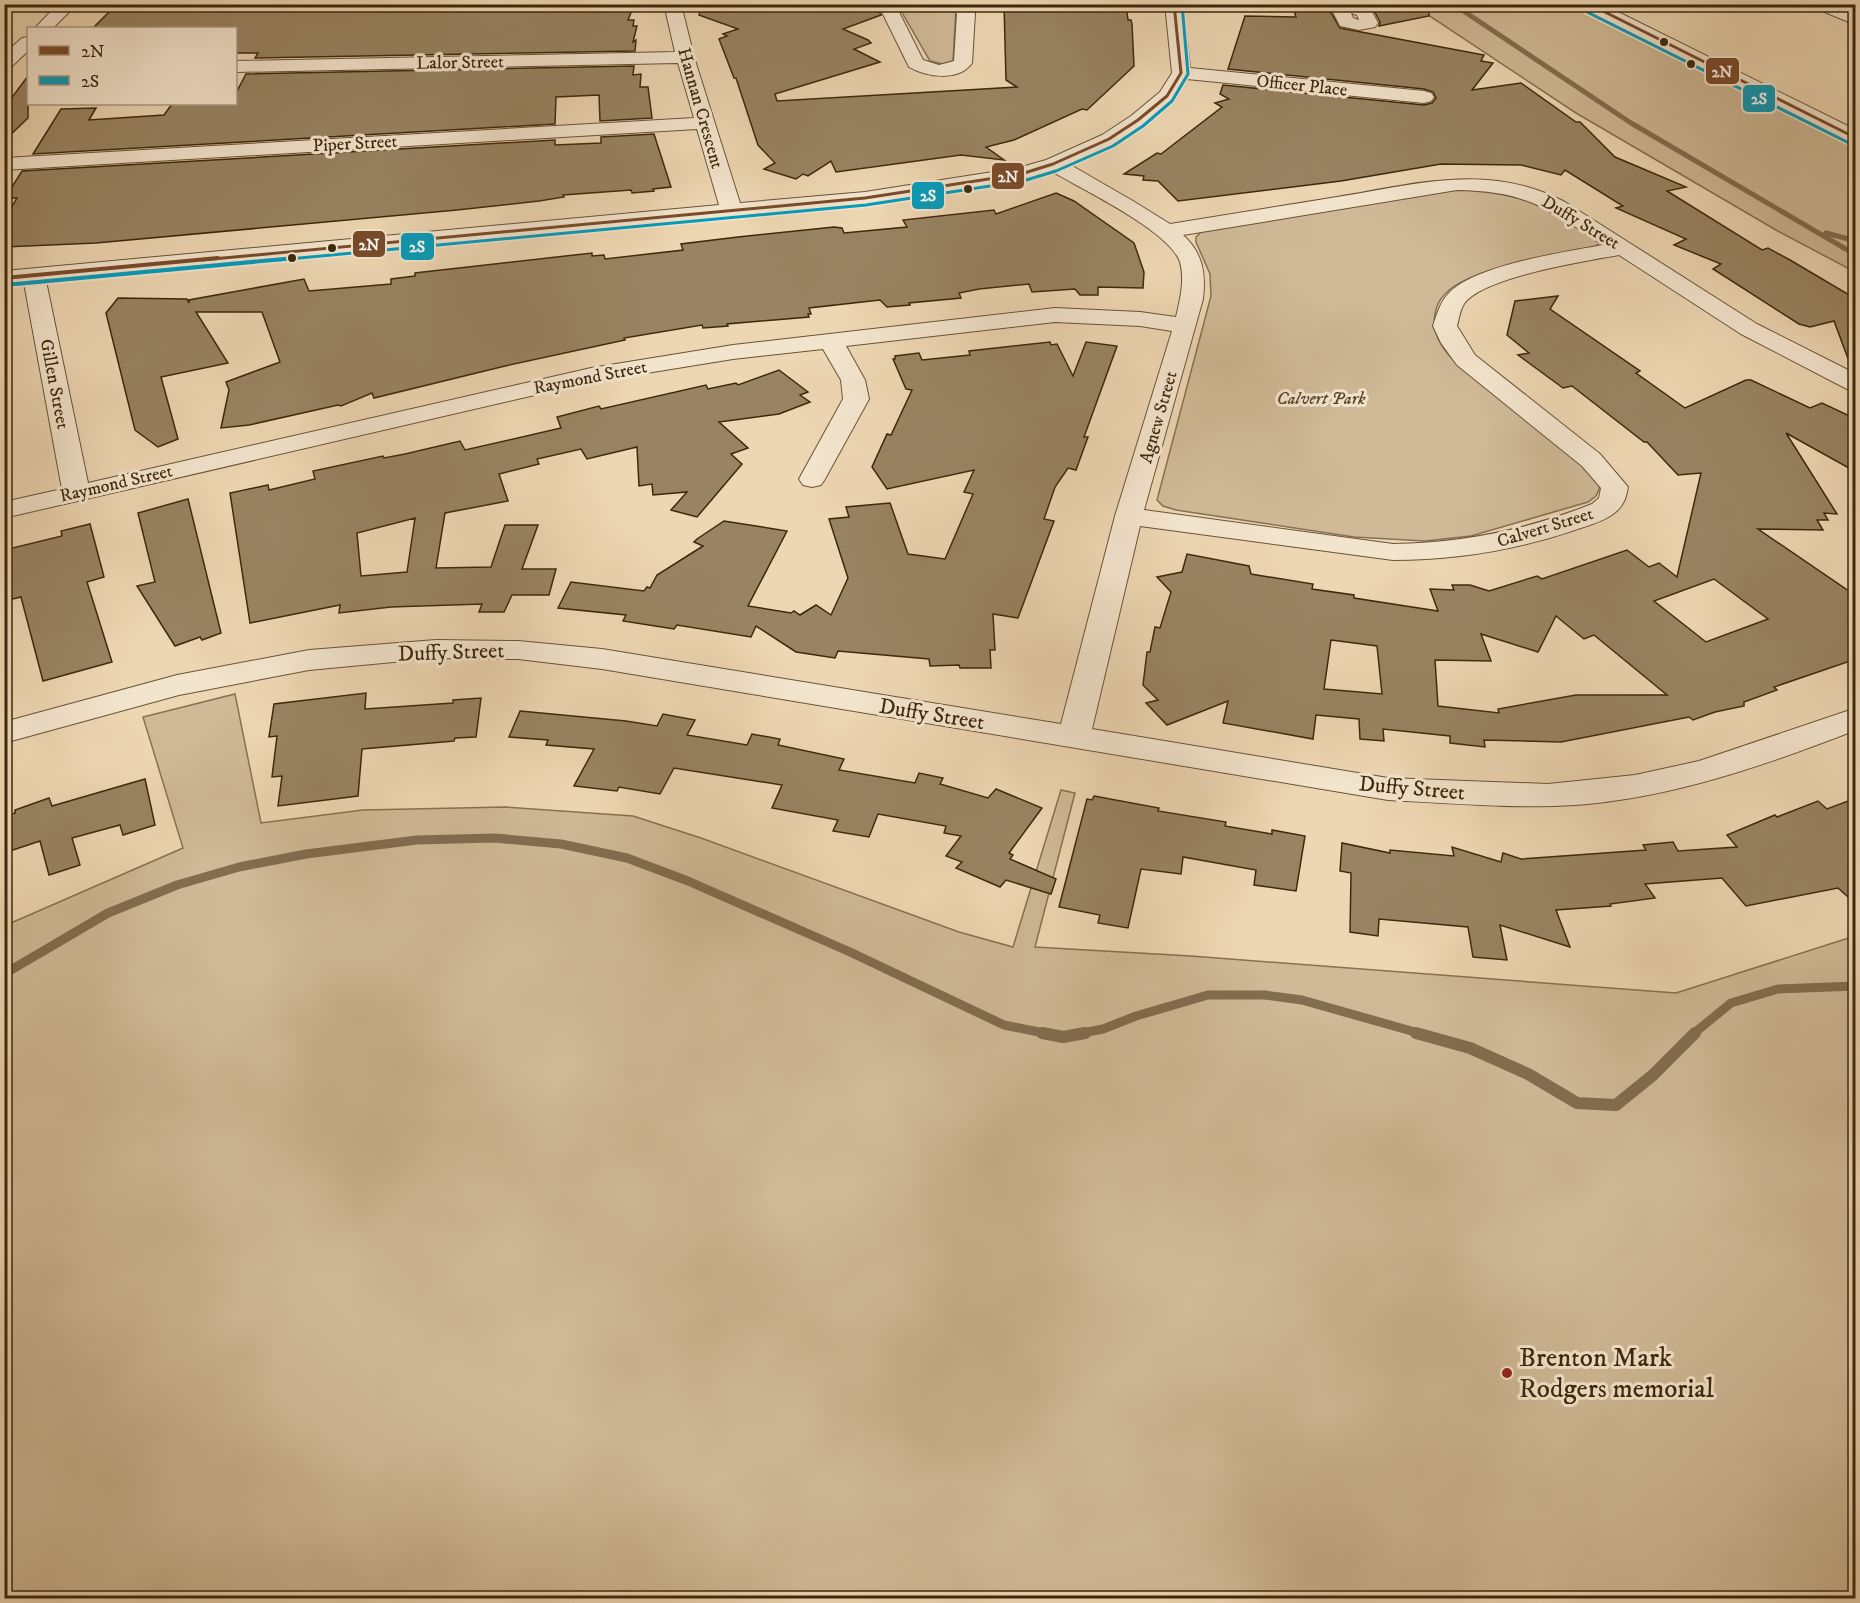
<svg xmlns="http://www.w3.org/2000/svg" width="1860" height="1603" viewBox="0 0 1860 1603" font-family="'IM FELL DW Pica',serif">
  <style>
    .green { fill: #cfb996; stroke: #867151; stroke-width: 1.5 }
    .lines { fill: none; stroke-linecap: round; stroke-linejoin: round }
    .stream-far2 { stroke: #826d4e; stroke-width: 5 }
    .stream-far1 { stroke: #826d4e; stroke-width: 9 }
    .stream { stroke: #826d4e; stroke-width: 12 }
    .building { fill: #988362; stroke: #3c290c; stroke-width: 1.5; fill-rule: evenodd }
    .minor-casing { stroke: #685436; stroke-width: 2 }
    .tertiary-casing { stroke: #685436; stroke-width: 2 }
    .minor { fill: #f3e4cd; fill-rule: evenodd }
    .tertiary { fill: #f3e4cd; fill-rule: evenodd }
    .bus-1-far1-casing { stroke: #f3e4cd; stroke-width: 6 }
    .bus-1-casing { stroke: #f3e4cd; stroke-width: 8 }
    .bus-2-far1-casing { stroke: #f3e4cd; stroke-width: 6 }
    .bus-2-casing { stroke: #f3e4cd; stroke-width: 8 }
    .bus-1-far1 { stroke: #7a4b2a; stroke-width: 3 }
    .bus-1 { stroke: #7a4b2a; stroke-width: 4 }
    .bus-2-far1 { stroke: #069cbb; stroke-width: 3 }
    .bus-2 { stroke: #069cbb; stroke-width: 4 }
    .bus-dot { fill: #3c290c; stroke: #f3e4cd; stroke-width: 2 }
    .poi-dot { fill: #8f2418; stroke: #f3e4cd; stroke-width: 2 }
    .labels { text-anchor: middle; stroke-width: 6; stroke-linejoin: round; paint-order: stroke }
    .far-street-label { font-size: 18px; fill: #3c290c; stroke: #f3e4cd }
    .far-park-label { font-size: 18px; font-style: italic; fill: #594628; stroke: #f3e4cd }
    .street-label { font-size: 22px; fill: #3c290c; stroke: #f3e4cd }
    .near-poi-label { font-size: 27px; fill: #3c290c; stroke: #f3e4cd; text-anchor: start }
    .line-badge { stroke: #f3e4cd; stroke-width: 2 }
    .badge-label { font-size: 16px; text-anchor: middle; font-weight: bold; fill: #fff }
  </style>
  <rect width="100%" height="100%" fill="#edd6b2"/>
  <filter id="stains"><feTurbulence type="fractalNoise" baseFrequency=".00333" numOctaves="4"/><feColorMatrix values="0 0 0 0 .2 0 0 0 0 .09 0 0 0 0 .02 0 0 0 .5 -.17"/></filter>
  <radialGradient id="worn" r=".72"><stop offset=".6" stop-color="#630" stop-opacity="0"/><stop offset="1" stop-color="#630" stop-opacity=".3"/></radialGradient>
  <!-- green -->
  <g class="green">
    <polygon points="906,4 950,4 956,9 953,61 942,64 930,61 900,9"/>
    <polygon points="1413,5 1572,5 1855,143 1855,272 1776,230 1576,113"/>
    <path d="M 1463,188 L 1493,190 L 1549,208 L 1600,243 L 1594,247 C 1559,254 1470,268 1446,293 C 1432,306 1431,328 1441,344 C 1452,363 1474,377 1491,390 C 1523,415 1554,440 1585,465 L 1600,487 L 1596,496 L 1588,502 L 1471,536 L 1425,541 L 1354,537 L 1176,510 L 1163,506 L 1157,500 L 1211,296 L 1210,274 L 1196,242 L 1196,237 L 1201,232 Z"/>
    <polygon points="235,694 261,823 363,810 506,807 633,816 701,838 959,932 1013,947 1061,790 1075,793 1035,947 1191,956 1676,993 1855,936 1855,1598 5,1598 4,926 183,848 143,717"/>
  </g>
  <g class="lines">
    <!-- stream-far2 -->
    <g class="stream-far2">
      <polyline points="1453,4 1631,123 1856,255"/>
      <polyline points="1826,233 1856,241"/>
    </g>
    <!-- stream-far1 -->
    <g class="stream-far1">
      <polyline points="4,974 108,913 177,885 239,867 306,854 417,840 495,838 561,844 627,858 688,881 850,952 1004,1025 1049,1034"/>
      <polyline points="1077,1034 1103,1029 1136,1016 1208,995 1265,995 1302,1000 1422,1034"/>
      <polyline points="1693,1034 1731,1003 1778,989 1856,986"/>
    </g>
    <!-- stream -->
    <g class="stream">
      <polyline points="1042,1033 1063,1037 1085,1033"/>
      <polyline points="1416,1033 1470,1048 1528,1074 1577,1103 1616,1105 1653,1075 1695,1033"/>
    </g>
  </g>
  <!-- building -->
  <g class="building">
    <polygon points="117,4 632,10 628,20 634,20 633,26 637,26 633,42 636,40 635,51 255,58 258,53 236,53 236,28 93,28"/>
    <polygon points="1004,4 1126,4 1128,20 1131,20 1132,24 1134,66 1087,110 1082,109 1014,140 986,147 1004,160 961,155 836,172 831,161 808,176 803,174 796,179 764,169 775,163 758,145 736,78 734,78 719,39 727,36 723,34 738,29 699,15 700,12 878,9 881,15 843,29 868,40 871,43 854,49 880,62 775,94 777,101 1017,87 1006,80"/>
    <polygon points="1292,4 1336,4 1330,11 1340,28 1484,55 1481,61 1493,63 1472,90 1521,83 1576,122 1580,122 1615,157 1686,187 1667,191 1762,250 1768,248 1790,260 1856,299 1856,370 1852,369 1834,321 1810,327 1799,324 1713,269 1721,264 1674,245 1686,239 1616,208 1623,206 1565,170 1561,175 1521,165 1441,164 1341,181 1178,201 1158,181 1143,180 1144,176 1124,174 1157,153 1161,154 1222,107 1215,103 1229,99 1220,94 1223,85 1424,105 1432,103 1436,98 1433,92 1424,89 1228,69 1245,16 1296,17"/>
    <polygon points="1367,4 1428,4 1429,16 1379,26 1380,22 1372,7"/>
    <polygon points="634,66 633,75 641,74 640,87 648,87 652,118 600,121 599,95 556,97 555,124 33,154 61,109 96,108 89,120 164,115 172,104 236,104 236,93 246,74"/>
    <polygon points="28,76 28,118 4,141 4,108"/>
    <polygon points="654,134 671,187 653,189 654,191 632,193 631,190 563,195 564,197 539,201 457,210 96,243 4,247 4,220 17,198 5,198 22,171 555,140 555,145 601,143 601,137"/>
    <polygon points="1056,193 1074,201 1134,243 1144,272 1143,288 1098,287 1098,295 1080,295 1075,289 1032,292 1029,284 979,289 959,293 961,298 909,303 910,305 887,307 880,300 809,308 811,314 808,314 809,317 727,324 728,326 703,328 702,325 624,338 625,340 505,366 374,398 372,393 341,406 338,405 249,425 221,428 229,390 226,382 280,362 262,312 196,312 228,363 161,377 178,439 158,447 135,430 106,313 118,298 187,299 189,303 189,300 304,279 309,291 391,284 391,279 415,276 415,273 592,253 592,256 604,255 605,259 683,250 681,244 738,237 834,227 842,228 844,233 907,227 903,220 994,210 996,214"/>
    <path d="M 1558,296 L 1550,309 L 1640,371 L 1636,373 L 1685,408 L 1746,380 L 1751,380 L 1810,408 L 1822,403 L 1856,419 L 1856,472 L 1786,433 L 1837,514 L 1824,513 L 1828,520 L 1817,520 L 1823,530 L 1758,529 L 1856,596 L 1856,659 L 1774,687 L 1777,690 L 1744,702 L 1744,706 L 1715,712 L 1693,720 L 1689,717 L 1561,742 L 1484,740 L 1485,747 L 1450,743 L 1450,736 L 1383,729 L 1384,741 L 1360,739 L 1359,719 L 1316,715 L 1313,739 L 1223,723 L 1228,701 L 1167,725 L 1146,703 L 1158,700 L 1143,685 L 1147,652 L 1150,652 L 1155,627 L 1160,628 L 1171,592 L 1157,577 L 1182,572 L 1187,554 L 1249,566 L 1251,574 L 1313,584 L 1312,589 L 1354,595 L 1354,598 L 1438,611 L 1430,589 L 1454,590 L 1452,585 L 1470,585 L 1489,591 L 1537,576 L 1542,579 L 1627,550 L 1649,567 L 1659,563 L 1677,577 L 1701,473 L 1678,475 L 1647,442 L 1644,442 L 1572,386 L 1563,388 L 1518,355 L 1529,353 L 1507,335 L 1515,301 ZM 1714,579 L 1768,619 L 1706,642 L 1654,601 ZM 1556,616 L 1584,639 L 1594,635 L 1667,695 L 1576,695 L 1498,709 L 1499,713 L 1438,706 L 1435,660 L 1491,661 L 1481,634 L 1538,652 ZM 1331,640 L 1377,646 L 1382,694 L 1324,689 Z"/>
    <polygon points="1050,342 1051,345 1057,344 1073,376 1086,342 1117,346 1084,437 1088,437 1076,470 1068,468 1055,487 1044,519 1054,521 1018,618 993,614 995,650 990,650 991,668 960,668 959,665 930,666 929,659 838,651 835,658 796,652 756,626 751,637 677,625 674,629 623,621 626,615 558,608 571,582 644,591 647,587 650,588 657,575 703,546 694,542 697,539 724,521 787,531 748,606 791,613 794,611 800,615 816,605 831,615 848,578 829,519 849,517 846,507 890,503 908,554 945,559 973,494 964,492 974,470 887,489 872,467 887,434 891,435 912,390 906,389 893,359 895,359 895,356 919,353 922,360 970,355 969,351"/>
    <path d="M 779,370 L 808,392 L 800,395 L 810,402 L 779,414 L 719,422 L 748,448 L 731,454 L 742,464 L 697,517 L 671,510 L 687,492 L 653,495 L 652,484 L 639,486 L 637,447 L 587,459 L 581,449 L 537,459 L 539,464 L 499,474 L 508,501 L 445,513 L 436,568 L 491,567 L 505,525 L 538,525 L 522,569 L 556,569 L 549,595 L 512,595 L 504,612 L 479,612 L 482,604 L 391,607 L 339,613 L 340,605 L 250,623 L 230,493 L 268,485 L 269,490 L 315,479 L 313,471 L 383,456 L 384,458 L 405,454 L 460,441 L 465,450 L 561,428 L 557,417 L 599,406 L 601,409 L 706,385 L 708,389 L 736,383 L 738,385 ZM 415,518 L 407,572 L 361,576 L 357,533 Z"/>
    <polygon points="188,499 221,633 202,640 200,637 175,646 137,586 155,582 138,513"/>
    <polygon points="90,524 104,577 87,582 112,662 43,681 21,597 4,601 4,550 62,536 61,531"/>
    <polygon points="366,693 365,709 453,703 453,700 481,698 476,737 455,738 454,741 362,749 358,796 278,806 282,776 272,777 277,736 269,737 274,704"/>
    <polygon points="520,711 626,721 657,726 663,714 695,720 687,735 747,745 752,734 780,739 778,745 844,759 839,770 915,783 919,773 943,778 940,784 988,798 996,789 1042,808 1009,853 1013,855 1010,859 1056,879 1051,894 1006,880 1000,887 956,868 962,862 946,856 961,836 944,833 946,826 878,814 869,837 833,831 838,820 772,808 782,785 674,768 660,794 619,787 617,791 574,786 594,749 546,745 548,740 509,737"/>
    <polygon points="145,779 155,825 123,835 120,825 72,838 80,865 49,875 40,841 4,853 4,817 15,813 15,810 49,798 52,806"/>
    <polygon points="1094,796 1159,808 1158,811 1226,822 1225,826 1272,834 1272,830 1305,836 1296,891 1254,885 1256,870 1183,857 1181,874 1141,869 1128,928 1098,923 1100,915 1059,907 1087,799 1092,800"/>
    <polygon points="1856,798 1856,904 1838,888 1746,906 1722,878 1645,884 1655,898 1610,904 1611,906 1556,910 1570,947 1500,925 1507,960 1473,957 1468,927 1379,919 1378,936 1350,932 1351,873 1340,871 1342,843 1390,853 1390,850 1454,856 1452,847 1501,862 1503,853 1521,859 1646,850 1643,845 1673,842 1678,851 1737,847 1727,835 1775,815 1777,817 1818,801 1827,809"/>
  </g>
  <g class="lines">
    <defs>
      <g id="minor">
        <polygon points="58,4 77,4 53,28 35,28"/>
        <path d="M 664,4 L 681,4 L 694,57 L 740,203 L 865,192 L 1018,168 L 1046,160 L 1102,135 L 1131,116 L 1160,92 L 1172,73 L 1165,4 L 1183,4 L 1190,68 L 1424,91 L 1431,93 L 1434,97 L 1431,101 L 1424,103 L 1187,79 C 1160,123 1114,144 1069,164 L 1133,201 L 1170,224 C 1225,215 1281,206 1337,197 C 1417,184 1489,162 1565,202 L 1757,324 L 1856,374 L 1856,391 L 1847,389 L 1741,334 L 1619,255 C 1586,261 1482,277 1464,304 C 1460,310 1459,319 1457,326 L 1475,355 L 1600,454 L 1628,487 C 1626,499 1623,507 1613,514 C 1603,522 1586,526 1575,530 C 1516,550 1455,560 1393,560 L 1140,526 L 1092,729 L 1388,778 L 1548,784 L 1635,775 L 1699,761 L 1856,708 L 1856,730 C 1766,765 1672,798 1575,805 C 1513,809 1450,803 1388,800 L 602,669 L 518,659 L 436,658 L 309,670 L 179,695 L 4,743 L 4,722 L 177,675 L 309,650 L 436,640 L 518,641 L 602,649 L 1061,724 L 1115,516 L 1172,331 L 1140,326 L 1055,322 L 846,346 L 865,380 L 869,399 L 825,479 L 821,485 L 812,487 L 803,485 L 799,479 L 843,399 L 841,380 L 823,349 L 733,359 L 591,382 L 4,518 L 4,502 L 62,489 L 24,283 L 4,285 L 4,271 L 719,205 L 697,129 L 4,170 L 4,158 L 694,118 L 678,63 L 236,72 L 236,61 L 675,52 ZM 1051,171 C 1080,188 1170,231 1180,262 C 1185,280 1180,300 1176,317 L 1140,312 L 1055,308 L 733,345 L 591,368 L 88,483 L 46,281 L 865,204 L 1021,180 ZM 1457,190 C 1526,191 1547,208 1603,245 C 1565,252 1475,265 1449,293 C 1440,302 1437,314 1433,326 L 1441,343 L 1457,365 L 1582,466 L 1601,488 L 1599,498 L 1592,504 C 1527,530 1463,543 1393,544 L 1144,510 L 1203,299 C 1206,274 1203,253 1183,235 Z"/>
        <path d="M 878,4 L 895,4 L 923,60 L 939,65 L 954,61 L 957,14 L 949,4 L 967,4 L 975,13 L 972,63 C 959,82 926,77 909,67 Z"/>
        <path d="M 1341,4 L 1360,4 L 1370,8 L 1378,23 L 1375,27 L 1359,30 L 1340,26 L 1332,10 ZM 1351,13 L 1357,15 L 1359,20 L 1353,18 Z"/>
        <polygon points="1813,4 1836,4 1856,13 1856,25 1815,8"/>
        <polygon points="28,37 28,51 10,68 4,69 4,54 22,38"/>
      </g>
      <polygon id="tertiary" points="1580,4 1602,4 1856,130 1856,144 1582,8"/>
    </defs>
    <!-- minor casing -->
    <use href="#minor" class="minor-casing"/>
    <!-- tertiary casing -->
    <use href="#tertiary" class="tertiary-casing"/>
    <!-- minor -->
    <use href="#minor" class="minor"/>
    <!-- tertiary -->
    <use href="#tertiary" class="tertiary"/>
    <defs>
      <g id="bus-1-far1">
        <polyline points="1589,4 1856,138"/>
        <polyline points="202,260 865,198 1021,174 1053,164 1109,139 1138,120 1167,96 1181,73 1174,4"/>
      </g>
      <polyline id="bus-1" points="4,278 218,258"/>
      <g id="bus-2-far1">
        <polyline points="1585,11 1853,145"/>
        <polyline points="278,260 866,205 1023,181 1056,171 1113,146 1143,126 1172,101 1188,74 1182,4"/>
      </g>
      <polyline id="bus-2" points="5,285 295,258"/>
    </defs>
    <!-- bus-1-far1 casing -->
    <use href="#bus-1-far1" class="bus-1-far1-casing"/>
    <!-- bus-1 casing -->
    <use href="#bus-1" class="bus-1-casing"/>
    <!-- bus-2-far1 casing -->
    <use href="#bus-2-far1" class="bus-2-far1-casing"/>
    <!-- bus-2 casing -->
    <use href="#bus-2" class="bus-2-casing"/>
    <!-- bus-1-far1 -->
    <use href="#bus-1-far1" class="bus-1-far1"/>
    <!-- bus-1 -->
    <use href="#bus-1" class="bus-1"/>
    <!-- bus-2-far1 -->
    <use href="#bus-2-far1" class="bus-2-far1"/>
    <!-- bus-2 -->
    <use href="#bus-2" class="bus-2"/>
  </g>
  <!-- markers -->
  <g class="bus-dot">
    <circle cx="1664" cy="42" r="5"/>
    <circle cx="1691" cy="64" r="5"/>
    <circle cx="968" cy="189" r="5"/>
    <circle cx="332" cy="248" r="5"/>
    <circle cx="292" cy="258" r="5"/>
  </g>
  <circle class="poi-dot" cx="1507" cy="1373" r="6"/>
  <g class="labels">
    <!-- far-street labels -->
    <g class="far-street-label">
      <text transform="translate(460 62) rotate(-1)" y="6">Lalor Street</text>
      <text transform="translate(1302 85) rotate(6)" y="6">Officer Place</text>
      <text transform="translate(701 108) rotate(74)" y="6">Hannan Crescent</text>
      <text transform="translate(355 143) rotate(-3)" y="6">Piper Street</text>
      <text transform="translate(1581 222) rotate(31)" y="6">Duffy Street</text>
      <text transform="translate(590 377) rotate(-11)" y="6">Raymond Street</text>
      <text transform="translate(55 384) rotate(79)" y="6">Gillen Street</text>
      <text transform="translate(1158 417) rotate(-74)" y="6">Agnew Street</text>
      <text transform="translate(116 483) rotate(-13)" y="6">Raymond Street</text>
      <text transform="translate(1545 527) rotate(-17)" y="6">Calvert Street</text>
    </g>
    <!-- far-park labels -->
    <g class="far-park-label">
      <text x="1321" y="404">Calvert Park</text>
    </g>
    <!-- street labels -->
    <g class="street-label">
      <text transform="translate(451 651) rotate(-2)" y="8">Duffy Street</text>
      <text transform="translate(932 713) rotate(9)" y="8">Duffy Street</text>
      <text transform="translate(1412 787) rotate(5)" y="8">Duffy Street</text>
    </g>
    <!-- near-poi labels -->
    <g class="near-poi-label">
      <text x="1519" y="1366">Brenton Mark<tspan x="1519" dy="31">Rodgers memorial</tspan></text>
    </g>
  </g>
  <g class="line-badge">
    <rect x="1705" y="57" width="35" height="28" rx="6" fill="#7a4b2a"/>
    <rect x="1742" y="84" width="34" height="29" rx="6" fill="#069cbb"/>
    <rect x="991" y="162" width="34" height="28" rx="6" fill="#7a4b2a"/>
    <rect x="911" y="181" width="34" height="29" rx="6" fill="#069cbb"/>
    <rect x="352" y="230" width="34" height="28" rx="6" fill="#7a4b2a"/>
    <rect x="400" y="232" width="35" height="29" rx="6" fill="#069cbb"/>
  </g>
  <g class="badge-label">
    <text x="1722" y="77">2N</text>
    <text x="1759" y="104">2S</text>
    <text x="1008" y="182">2N</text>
    <text x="928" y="201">2S</text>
    <text x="369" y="250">2N</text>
    <text x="417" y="252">2S</text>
  </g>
  <!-- margin -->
  <rect width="1860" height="1603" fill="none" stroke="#edd6b2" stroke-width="24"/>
  <rect x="6" y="6" width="1848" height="1591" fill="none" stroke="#3c290c" stroke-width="3"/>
  <rect x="12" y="12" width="1836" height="1579" fill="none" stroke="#3c290c" stroke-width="1.5"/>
  <!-- legend -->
  <rect x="27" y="27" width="210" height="78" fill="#f3e4cd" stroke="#aa9980" stroke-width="1.5"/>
  <rect x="39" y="46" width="30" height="9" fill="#7a4b2a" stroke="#aa9980" stroke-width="1.5"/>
  <text x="81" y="57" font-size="18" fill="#3c290c">2N</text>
  <rect x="39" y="76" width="30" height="9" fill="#069cbb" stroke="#aa9980" stroke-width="1.5"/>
  <text x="81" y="87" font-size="18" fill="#3c290c">2S</text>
  <rect width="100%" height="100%" filter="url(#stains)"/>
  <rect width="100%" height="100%" fill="url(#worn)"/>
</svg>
